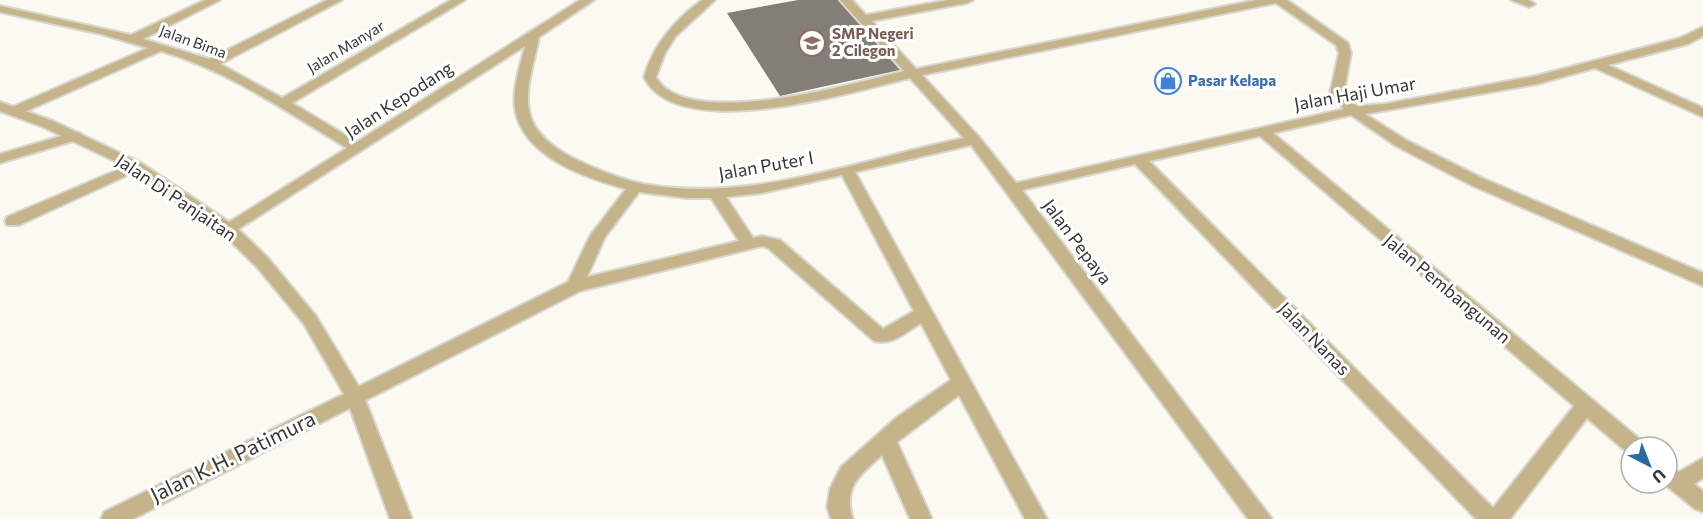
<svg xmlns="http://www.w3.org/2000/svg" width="1703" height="519" viewBox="0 0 1703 519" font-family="Commissioner,sans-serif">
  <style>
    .building { fill: #847e79 }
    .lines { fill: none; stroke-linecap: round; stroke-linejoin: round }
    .minor-casing { stroke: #d8d7cf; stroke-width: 4 }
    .tertiary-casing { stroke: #d8d7cf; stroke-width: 4 }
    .minor { fill: #c5b489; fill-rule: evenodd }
    .tertiary { fill: #c5b489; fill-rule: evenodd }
    .labels { text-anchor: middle; stroke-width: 6; stroke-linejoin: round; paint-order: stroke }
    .far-education-label { font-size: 15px; font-weight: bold; fill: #785e54; stroke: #fff; text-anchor: start }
    .far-street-label { font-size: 15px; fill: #373734; stroke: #fff }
    .far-shop-label { font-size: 15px; font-weight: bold; fill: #366cbe; stroke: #fff; text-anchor: start }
    .street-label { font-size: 18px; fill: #373734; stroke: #fff }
    .near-street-label { font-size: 21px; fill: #373734; stroke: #fff }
  </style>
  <rect width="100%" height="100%" fill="#fbfaf1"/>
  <!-- building -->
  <polygon class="building" points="798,0 838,0 900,70 780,96 727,13"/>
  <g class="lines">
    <defs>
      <g id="minor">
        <path d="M 205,0 L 220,0 L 143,39 L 209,59 L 327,0 L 342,0 L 220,64 L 282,98 L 451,0 L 465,0 L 292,103 L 357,142 L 580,0 L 594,0 L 539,37 C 535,62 522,92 531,118 C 540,142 567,156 590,166 C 609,174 629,182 650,185 C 754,202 863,159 964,138 L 910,78 C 853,92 677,145 644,77 C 654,44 674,21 702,0 L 715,0 L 676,36 L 665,53 L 656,77 C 685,132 856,83 904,71 L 840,0 L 852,0 L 866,15 L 948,0 L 973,0 L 967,3 L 872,21 L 916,69 L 1256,0 L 1287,0 L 1348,43 L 1351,53 L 1344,92 L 1357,106 L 1385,104 L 1536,76 L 1680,38 L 1703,27 L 1703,36 L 1688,44 L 1608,65 L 1703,108 L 1703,117 L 1595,68 L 1537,84 L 1365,114 L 1406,140 L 1482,178 L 1703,273 L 1703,286 L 1471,185 L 1396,146 L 1351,115 L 1273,133 L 1642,441 L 1645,447 L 1631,447 L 1631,454 L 1628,453 L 1587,418 L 1510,519 L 1476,519 L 1135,164 L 1022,190 L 1272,519 L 1248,519 L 971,145 L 855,172 L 1047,519 L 1025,519 L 959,395 L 897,442 L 932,519 L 910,519 L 882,455 C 861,474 842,487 853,519 L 831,519 L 827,507 L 830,489 L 841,467 L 896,418 L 951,380 L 921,323 C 906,332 892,346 874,341 L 768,248 L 762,246 L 580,291 L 362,402 L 355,404 L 348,402 L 345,397 L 348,392 L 568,282 L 590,236 L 626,189 C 586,178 523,157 515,109 C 512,89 520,66 525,46 L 229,235 L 221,230 L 223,226 L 347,148 C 287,112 229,71 161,51 L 20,114 L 10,114 L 8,111 L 10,108 L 148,48 L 101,34 L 0,12 L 0,6 L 131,35 ZM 1276,3 L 1336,45 L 1339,53 L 1330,93 L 1344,109 L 1016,183 L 979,137 L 922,75 ZM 1260,136 L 1574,406 L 1493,508 L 1149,161 ZM 842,175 L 914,311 L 883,329 L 780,240 L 762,236 L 753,238 L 726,197 L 762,193 ZM 639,192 L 687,198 L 711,198 L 739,241 L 587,277 L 605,237 Z"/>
        <polygon points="1511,0 1528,0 1535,4 1529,7"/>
        <polygon points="75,132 80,133 82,136 80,139 0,163 0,154"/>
        <polygon points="136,162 141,163 143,166 141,169 19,225 7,225 5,221 7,217"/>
        <polygon points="1703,458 1703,478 1694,484 1703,491 1703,512 1695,509 1663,483 1667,483 1667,465 1679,472"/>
      </g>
      <polygon id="tertiary" points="0,102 53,121 141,163 235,226 268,258 316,316 362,392 412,519 390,519 350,408 133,519 101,519 104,512 344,394 304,324 256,266 223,234 131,169 43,127 0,111"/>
    </defs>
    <!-- minor casing -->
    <use href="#minor" class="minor-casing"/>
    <!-- tertiary casing -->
    <use href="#tertiary" class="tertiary-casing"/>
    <!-- minor -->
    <use href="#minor" class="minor"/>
    <!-- tertiary -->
    <use href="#tertiary" class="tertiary"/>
  </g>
  <!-- icons -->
  <defs>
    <symbol id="school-ring" viewBox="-11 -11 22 22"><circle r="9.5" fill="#fff" stroke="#8d6e63" stroke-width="1.5"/><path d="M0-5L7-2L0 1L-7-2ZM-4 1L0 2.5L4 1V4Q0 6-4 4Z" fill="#8d6e63"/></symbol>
    <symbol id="shop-ring" viewBox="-11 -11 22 22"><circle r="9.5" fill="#fff" stroke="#3f7fe0" stroke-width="1.5"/><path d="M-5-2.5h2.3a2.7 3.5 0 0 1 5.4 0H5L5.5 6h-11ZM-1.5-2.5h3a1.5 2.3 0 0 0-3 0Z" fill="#3f7fe0"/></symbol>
  </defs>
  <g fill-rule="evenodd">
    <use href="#school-ring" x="797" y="28" width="30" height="30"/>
    <use href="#shop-ring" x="1153" y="66" width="30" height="30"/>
  </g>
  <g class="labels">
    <!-- far-education labels -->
    <g class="far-education-label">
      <text x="832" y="39">SMP Negeri<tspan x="832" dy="17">2 Cilegon</tspan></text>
    </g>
    <!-- far-street labels -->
    <g class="far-street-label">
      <text transform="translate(193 42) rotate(20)" y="5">Jalan Bima</text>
      <text transform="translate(346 47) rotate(-31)" y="5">Jalan Manyar</text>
    </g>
    <!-- far-shop labels -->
    <g class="far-shop-label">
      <text x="1188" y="86">Pasar Kelapa</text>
    </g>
    <!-- street labels -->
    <g class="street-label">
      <text transform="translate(1355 94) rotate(-10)" y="6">Jalan Haji Umar</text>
      <text transform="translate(399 100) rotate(-33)" y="6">Jalan Kepodang</text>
      <text transform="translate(766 166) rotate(-10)" y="6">Jalan Puter I</text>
      <text transform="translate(176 198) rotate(34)" y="6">Jalan Di Panjaitan</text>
      <text transform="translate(1077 242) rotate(53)" y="6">Jalan Pepaya</text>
      <text transform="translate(1447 289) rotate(40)" y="6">Jalan Pembangunan</text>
      <text transform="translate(1314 339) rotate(46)" y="6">Jalan Nanas</text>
    </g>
    <!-- near-street labels -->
    <g class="near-street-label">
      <text transform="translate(233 457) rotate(-26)" y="7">Jalan K.H. Patimura</text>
    </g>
  </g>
  <!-- north arrow -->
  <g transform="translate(1649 465) rotate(138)"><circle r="28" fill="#ffffff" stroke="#afafae" stroke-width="1.5"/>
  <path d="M0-4.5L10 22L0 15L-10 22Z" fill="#286ca1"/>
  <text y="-9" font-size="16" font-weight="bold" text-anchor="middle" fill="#373734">U</text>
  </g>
</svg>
